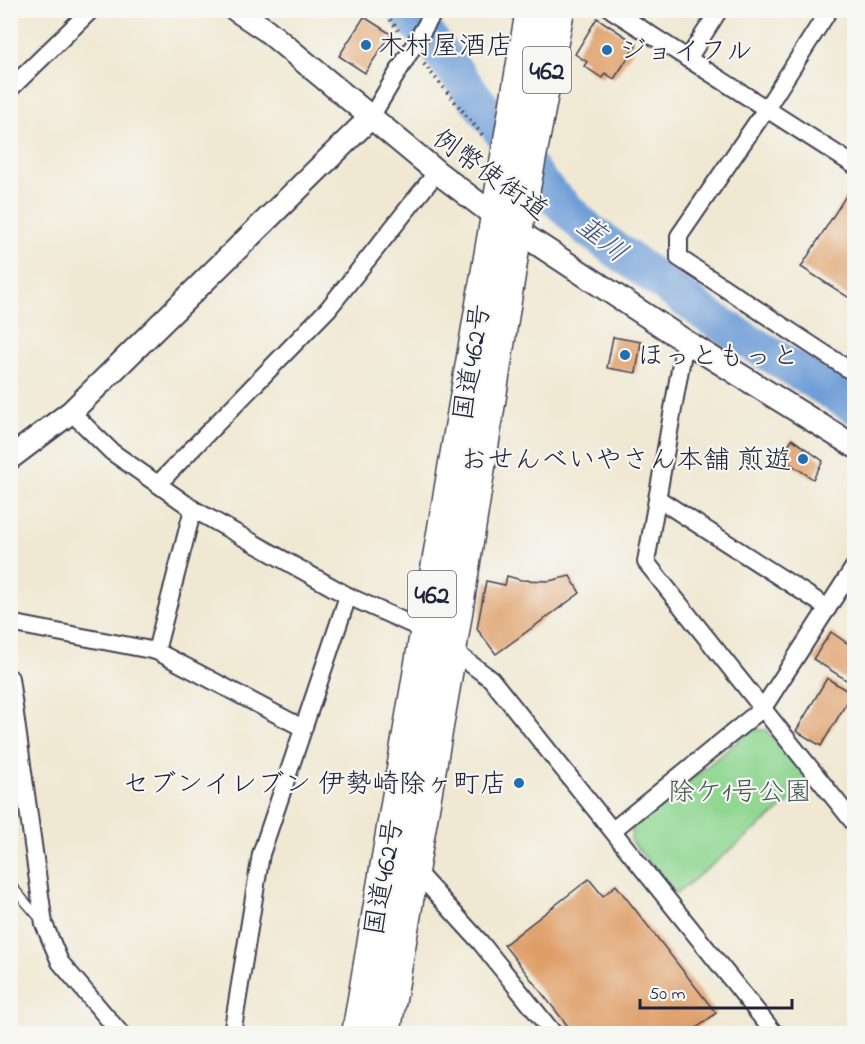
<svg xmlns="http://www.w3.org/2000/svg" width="865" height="1044" viewBox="0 0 865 1044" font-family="'Indie Flower','Klee One',sans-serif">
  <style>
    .green { fill: #90d792; stroke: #597c66; stroke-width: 1.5 }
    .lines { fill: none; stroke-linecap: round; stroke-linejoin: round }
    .river { stroke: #6f9ed8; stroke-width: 36 }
    .building { fill: #de9b64 }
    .lane-casing { stroke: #414052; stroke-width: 11 }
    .street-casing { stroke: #414052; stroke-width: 20 }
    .secondary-casing { stroke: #414052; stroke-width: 26 }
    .highway-casing { stroke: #414052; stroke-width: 33 }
    .path { stroke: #414052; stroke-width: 4; stroke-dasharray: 1.5 4.5; stroke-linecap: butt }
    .lane { stroke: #fff; stroke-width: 8 }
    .street { stroke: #fff; stroke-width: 16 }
    .secondary { stroke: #fff; stroke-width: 22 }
    .highway { stroke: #fff; stroke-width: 30 }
    .poi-dot { fill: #1f6fb2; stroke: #f6f6f2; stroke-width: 2 }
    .labels { text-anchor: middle; stroke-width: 4.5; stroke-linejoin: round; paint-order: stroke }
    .shield { fill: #f6f6f2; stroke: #626272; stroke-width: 1.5 }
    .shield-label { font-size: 26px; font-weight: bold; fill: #22223b }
    .poi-label { font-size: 27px; fill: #22223b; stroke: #f6f6f2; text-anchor: start }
    .street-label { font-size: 27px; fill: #22223b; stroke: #f6f6f2 }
    .park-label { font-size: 27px; fill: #435855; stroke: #f6f6f2 }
    .water-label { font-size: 28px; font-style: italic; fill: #41547a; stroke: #f6f6f2 }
  </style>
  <rect width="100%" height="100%" fill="#f6f6f2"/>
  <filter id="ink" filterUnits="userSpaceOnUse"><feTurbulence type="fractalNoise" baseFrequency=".0167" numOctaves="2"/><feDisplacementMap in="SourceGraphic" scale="12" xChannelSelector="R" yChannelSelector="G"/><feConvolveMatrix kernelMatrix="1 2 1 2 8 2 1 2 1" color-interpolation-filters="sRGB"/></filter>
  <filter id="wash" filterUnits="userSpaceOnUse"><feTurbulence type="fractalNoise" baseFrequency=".008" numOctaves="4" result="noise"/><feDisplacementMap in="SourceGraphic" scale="24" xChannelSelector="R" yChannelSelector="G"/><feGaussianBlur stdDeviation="1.35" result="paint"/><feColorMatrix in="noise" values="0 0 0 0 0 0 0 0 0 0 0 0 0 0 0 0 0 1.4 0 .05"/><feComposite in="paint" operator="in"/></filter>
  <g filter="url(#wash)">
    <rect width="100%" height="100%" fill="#f0e8d2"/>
    <!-- green -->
    <polygon class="green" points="751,730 766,730 813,783 676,894 631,841 632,829"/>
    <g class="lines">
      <!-- river -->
      <polyline class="river" points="405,10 428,36 543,186 587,229 711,318 854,406"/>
    </g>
    <g id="blocks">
      <!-- building -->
      <g class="building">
        <polygon points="364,17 391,34 365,73 339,56"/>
        <polygon points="597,18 637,44 614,79 605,73 602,78 584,66 587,62 575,54"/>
        <polygon points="854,183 854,301 801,267"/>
        <polygon points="613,337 641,342 636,373 607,368"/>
        <polygon points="792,439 823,461 813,479 780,457"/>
        <polygon points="507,576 521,580 549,581 570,576 580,593 496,654 477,629 486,581 505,585"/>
        <polygon points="831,632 854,648 854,685 813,659"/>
        <polygon points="827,678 852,694 821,746 796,731"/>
        <polygon points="589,879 603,896 616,885 716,1013 689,1034 574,1034 504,945"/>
      </g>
    </g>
  </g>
  <g filter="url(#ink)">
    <use href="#blocks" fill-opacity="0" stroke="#414052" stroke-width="1.5"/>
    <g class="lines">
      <defs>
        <polyline id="lane" points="10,884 40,919"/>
        <g id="street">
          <polyline points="612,10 854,165"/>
          <polyline points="829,10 766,109 679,236 679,258 854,373"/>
          <polyline points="688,59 719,10"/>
          <polyline points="10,89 91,10"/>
          <polyline points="371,117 435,10"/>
          <polyline points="685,341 646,562 854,823"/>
          <polyline points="71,412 112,452 193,509 348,596 426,631 491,679 775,1034"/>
          <polyline points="158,484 328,309 437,172"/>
          <polyline points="657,498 828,608"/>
          <polyline points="10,623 156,651 303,728"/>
          <polyline points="156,651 193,509"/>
          <polyline points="10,678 44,924 60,962 121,1034"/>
          <polyline points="613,830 763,708 854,567"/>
          <polyline points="413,868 481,943 554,1034"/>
          <polyline points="232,1034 261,854 348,596"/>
        </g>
        <g id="secondary">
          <polyline points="236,10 266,30 437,172 495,216 685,341 854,446"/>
          <polyline points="10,458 71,412 371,117"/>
        </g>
        <g id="highway">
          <polyline points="357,1034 531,10"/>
          <polyline points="385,1034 451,651 517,230 559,10"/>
        </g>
      </defs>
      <!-- lane casing -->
      <use href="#lane" class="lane-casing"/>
      <!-- street casing -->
      <use href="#street" class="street-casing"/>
      <!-- secondary casing -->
      <use href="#secondary" class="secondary-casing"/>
      <!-- highway casing -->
      <use href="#highway" class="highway-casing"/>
      <!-- path -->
      <g class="path">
        <polyline points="383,10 401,34"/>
        <polyline points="424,64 484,137"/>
      </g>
      <!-- lane -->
      <use href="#lane" class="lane"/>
      <!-- street -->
      <use href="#street" class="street"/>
      <!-- secondary -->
      <use href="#secondary" class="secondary"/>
      <!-- highway -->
      <use href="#highway" class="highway"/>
    </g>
  </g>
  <!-- markers -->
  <g class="poi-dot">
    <circle cx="366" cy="45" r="6"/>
    <circle cx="607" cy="50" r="6"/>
    <circle cx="625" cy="355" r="6"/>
    <circle cx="803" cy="459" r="6"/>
    <circle cx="519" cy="783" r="6"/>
  </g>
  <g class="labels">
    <!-- shield labels -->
    <g class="shield">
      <rect x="523" y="47" width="48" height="46" rx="4.5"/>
      <rect x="408" y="571" width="48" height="46" rx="4.5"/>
    </g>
    <g class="shield-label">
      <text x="547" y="79">462</text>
      <text x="432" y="603">462</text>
    </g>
    <!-- poi labels -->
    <g class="poi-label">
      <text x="378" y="54">木村屋酒店</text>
      <text x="619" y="59">ジョイフル</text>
      <text x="637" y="364">ほっともっと</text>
      <text x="791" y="468" text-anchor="end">おせんベいやさん本舗 煎遊</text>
      <text x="507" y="792" text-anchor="end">セブンイレブン 伊勢崎除ヶ町店</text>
    </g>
    <!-- street labels -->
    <g class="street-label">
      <text transform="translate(491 174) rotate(36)" y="9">例幣使街道</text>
      <text transform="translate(471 362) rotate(-81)" y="9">国道462号</text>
      <text transform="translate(383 877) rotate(-80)" y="9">国道462号</text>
    </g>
    <!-- park labels -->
    <g class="park-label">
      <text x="740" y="800">除ケ1号公園</text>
    </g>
    <!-- water labels -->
    <g class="water-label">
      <text transform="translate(603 238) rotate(38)" y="10">韮川</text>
    </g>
  </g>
  <!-- margin -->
  <rect width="865" height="1044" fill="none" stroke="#f6f6f2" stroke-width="36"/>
  <!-- scale -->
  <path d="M640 999v9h152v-9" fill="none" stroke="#22223b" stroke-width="3"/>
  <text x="649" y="999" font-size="18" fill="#22223b" stroke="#f6f6f2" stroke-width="4.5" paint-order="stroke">50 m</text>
</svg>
